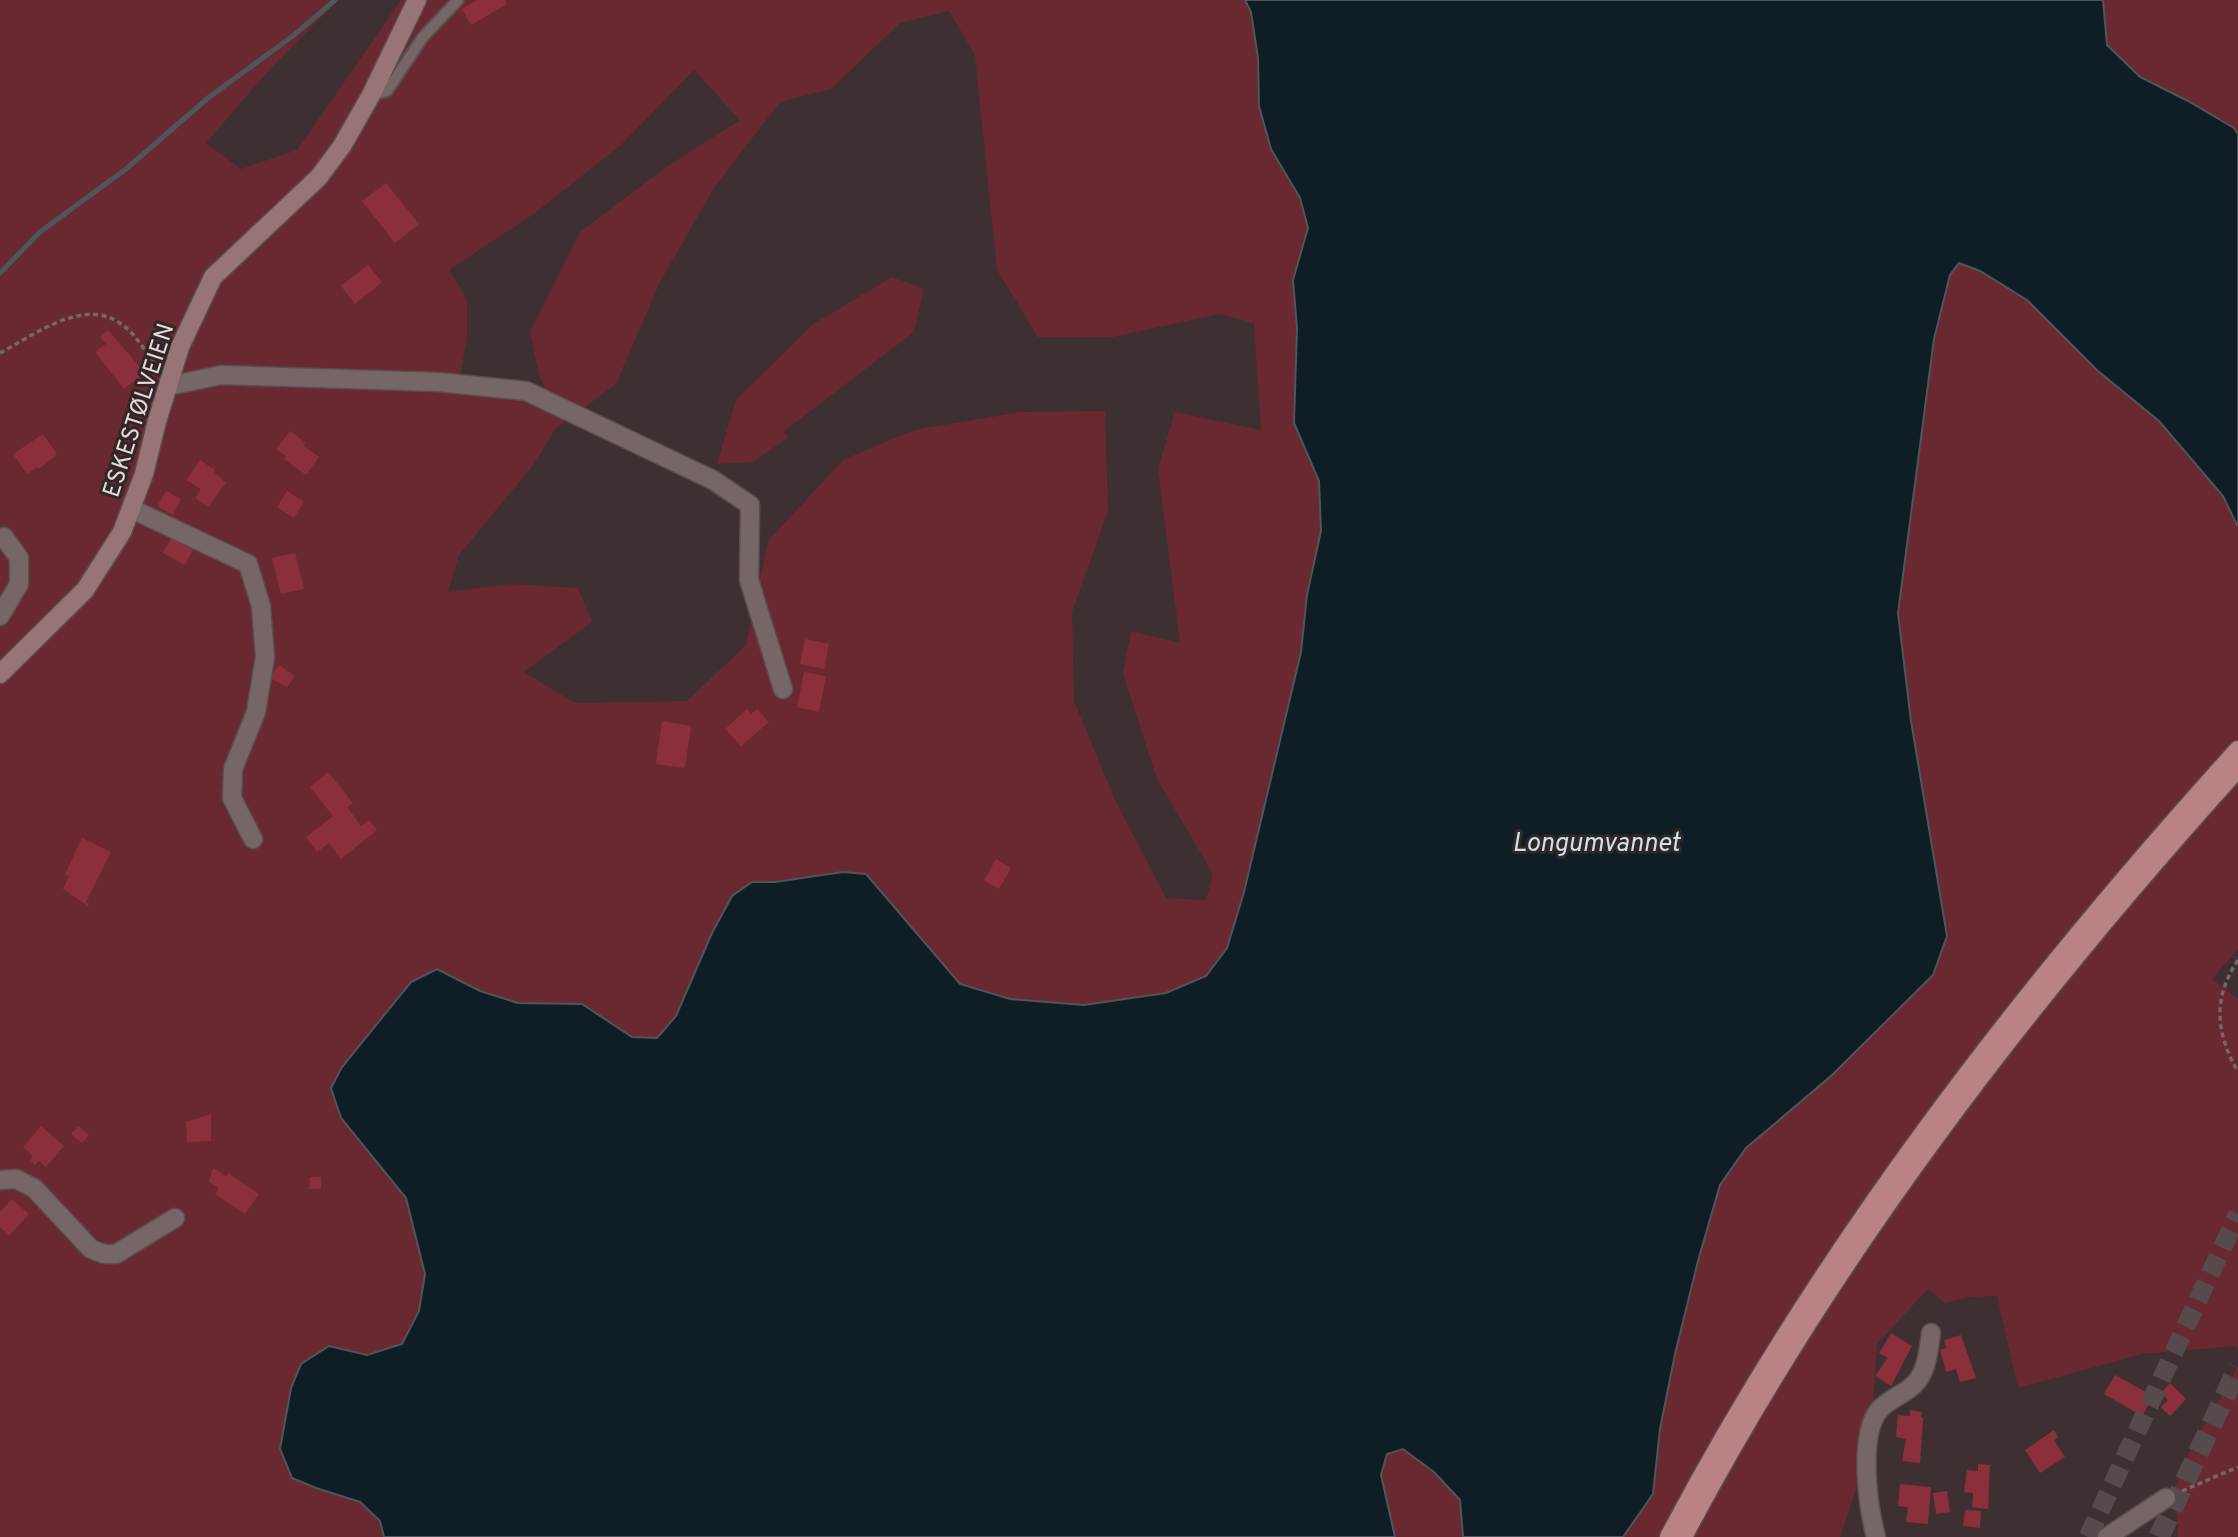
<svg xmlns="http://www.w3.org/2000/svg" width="2238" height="1537" viewBox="0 0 2238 1537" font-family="Overpass,sans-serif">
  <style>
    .green { fill: #6a2830; fill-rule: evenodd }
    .water { fill: #0f1e25; stroke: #4f565b; stroke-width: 2 }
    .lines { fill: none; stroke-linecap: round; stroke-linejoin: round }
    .stream { stroke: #4f565b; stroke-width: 5 }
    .building { fill: #8c2f3c }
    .trunk-tunnel { stroke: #574a4a; stroke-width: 19; stroke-dasharray: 19 10; stroke-linecap: butt }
    .motorway-tunnel { stroke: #574a4a; stroke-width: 21; stroke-dasharray: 21 10; stroke-linecap: butt }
    .service-casing { stroke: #594e4e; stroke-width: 14 }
    .minor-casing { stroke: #594e4e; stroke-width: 21 }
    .secondary-casing { stroke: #594e4e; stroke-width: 21 }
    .primary-casing { stroke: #594e4e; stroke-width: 21 }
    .path { stroke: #746868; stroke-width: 3.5; stroke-dasharray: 5 3.5; stroke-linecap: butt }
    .service { stroke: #766666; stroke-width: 10 }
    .minor { stroke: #766666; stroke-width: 18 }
    .secondary { stroke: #987475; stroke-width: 18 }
    .primary { stroke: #ba8285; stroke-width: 18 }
    .labels { text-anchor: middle; stroke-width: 6; stroke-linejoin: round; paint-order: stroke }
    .street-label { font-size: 24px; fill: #e3dada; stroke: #332626 }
    .water-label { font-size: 26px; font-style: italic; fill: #cbe3f0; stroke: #332626 }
  </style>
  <rect width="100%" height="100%" fill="#3e3030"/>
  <!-- green -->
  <g class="green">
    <path d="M 0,0 L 338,0 L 273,66 L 206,143 L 241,169 L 297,150 L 401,0 L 1245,0 L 1251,12 L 1271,149 L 1300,198 L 1308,228 L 1293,280 L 1307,455 L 1319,481 L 1321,531 L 1307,595 L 1301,652 L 1244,892 L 1227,948 L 1206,976 L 1166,993 L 1084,1005 L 1010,999 L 960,984 L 866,874 L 752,882 L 712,933 L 676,1016 L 657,1038 L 632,1037 L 582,1004 L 518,1003 L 480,991 L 437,969 L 341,1118 L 406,1198 L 425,1274 L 419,1311 L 402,1344 L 367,1355 L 329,1346 L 316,1488 C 348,1498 375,1500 384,1537 L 0,1537 ZM 949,11 L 975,55 L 997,270 L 1038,337 L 1113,337 L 1219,314 L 1254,323 L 1261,430 L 1175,412 L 1158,468 L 1180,643 L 1131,631 L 1123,674 L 1157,779 L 1213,874 L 1206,900 L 1166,898 L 1116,802 L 1074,701 L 1072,612 L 1108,511 L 1105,411 L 1021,412 L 914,430 L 843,460 L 768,541 L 746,645 L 687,701 L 575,703 L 524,672 L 592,622 L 578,588 L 510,584 L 448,592 L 459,555 L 535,463 L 555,429 L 616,384 L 660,282 L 714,188 L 780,102 L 831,89 L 900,23 ZM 694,70 L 740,120 L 666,167 L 580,232 L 530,332 L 539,375 L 551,401 L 535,404 L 459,384 L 467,338 L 467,299 L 449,270 L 535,213 L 621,145 Z"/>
    <polygon points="2103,0 2238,0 2238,134 2234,128 2188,101 2140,77 2107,45"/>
    <polygon points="1959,262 1980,271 2027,300 2098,371 2159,421 2223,496 2238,527 2238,949 2212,979 2238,999 2238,1351 2236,1346 2142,1354 2018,1388 1997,1296 1969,1297 1945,1303 1928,1289 1877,1344 1870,1449 1840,1537 1623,1537 1653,1494 1660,1429 1675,1354 1698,1261 1720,1185 1746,1148 1831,1076 1933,975 1911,721 1898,613 1934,339 1950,275"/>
    <polygon points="892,277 924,289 914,332 783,432 789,437 753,462 717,464 736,400 812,325"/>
    <polygon points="2238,1366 2238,1537 2178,1537 2175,1486 2196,1438 2230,1383"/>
    <polygon points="1403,1449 1434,1472 1460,1500 1463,1537 1395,1537 1381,1475 1387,1454"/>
  </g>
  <!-- water -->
  <polygon class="water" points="1245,0 2103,0 2107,45 2140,77 2188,101 2234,128 2238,134 2238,527 2223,496 2159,421 2098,371 2027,300 1980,271 1959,263 1950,275 1934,339 1898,613 1911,721 1947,936 1933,975 1831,1076 1746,1148 1720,1185 1698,1261 1675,1354 1660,1429 1653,1494 1623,1537 1463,1537 1460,1500 1434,1472 1403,1449 1387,1454 1381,1475 1395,1537 384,1537 380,1521 360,1502 316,1488 292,1478 280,1449 291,1388 301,1364 329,1346 367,1355 402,1344 419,1311 425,1274 406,1198 341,1118 331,1088 342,1067 411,982 437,969 480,991 518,1003 582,1004 632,1037 657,1038 676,1016 712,933 732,896 752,882 775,882 843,872 866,874 960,984 1010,999 1084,1005 1166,993 1206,976 1227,948 1244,892 1301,652 1307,595 1321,531 1319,481 1294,423 1297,328 1293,280 1308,228 1300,198 1271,149 1259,106 1258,58 1251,12"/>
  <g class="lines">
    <!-- stream -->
    <polyline class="stream" points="0,273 40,232 126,169 208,98 294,35 335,0"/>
  </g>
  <!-- building -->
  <g class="building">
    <polygon points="477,0 505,0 507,4 471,25 462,9"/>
    <polygon points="386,183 419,224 395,243 362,201"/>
    <polygon points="368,265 382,282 355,304 341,286"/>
    <polygon points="108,330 145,373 124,389 95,352 106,344 100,337"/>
    <polygon points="290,431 306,443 304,446 319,457 306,475 284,459 286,456 276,449"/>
    <polygon points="43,434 57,454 39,469 38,467 27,474 13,454"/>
    <polygon points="200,460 215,470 214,472 226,483 208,507 195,498 201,489 186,480"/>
    <polygon points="166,491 181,499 173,515 157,506"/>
    <polygon points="287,491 304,502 294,518 277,507"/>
    <polygon points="173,535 195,546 185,565 163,553"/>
    <polygon points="295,553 304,589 281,594 272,558"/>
    <polygon points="805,639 829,644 824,669 800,664"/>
    <polygon points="279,665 295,676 287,687 270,678"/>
    <polygon points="804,672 826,676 819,712 797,707"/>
    <polygon points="747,709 751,714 757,709 769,722 741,746 725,729"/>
    <polygon points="662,721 691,726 685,768 656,764"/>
    <polygon points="328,772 353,803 348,807 350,811 361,826 369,820 377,830 341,859 329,843 317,852 306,837 333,816 310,787"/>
    <polygon points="82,838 111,852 86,902 89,904 88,906 63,889 69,876 65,874"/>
    <polygon points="996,859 1011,868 999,889 984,880"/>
    <polygon points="211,1114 211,1141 187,1142 186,1122"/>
    <polygon points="41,1126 64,1146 46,1167 39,1161 35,1165 30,1160 33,1156 23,1147"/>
    <polygon points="78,1126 89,1135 82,1143 71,1134"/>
    <polygon points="213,1168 226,1176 228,1173 259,1194 245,1214 215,1194 219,1188 209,1182"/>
    <polygon points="310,1177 321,1177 321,1189 309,1189"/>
    <polygon points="12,1199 29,1214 9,1236 0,1227 0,1212"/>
    <polygon points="1891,1333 1912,1346 1891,1386 1875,1376 1888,1358 1879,1353"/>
    <polygon points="1961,1335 1976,1378 1960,1382 1956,1369 1946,1372 1940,1350 1946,1348 1944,1340"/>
    <polygon points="2115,1375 2153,1396 2142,1416 2104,1394"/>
    <polygon points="2170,1383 2186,1399 2170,1416 2161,1407 2168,1400 2161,1393"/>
    <polygon points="1910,1410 1922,1412 1921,1417 1923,1418 1920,1463 1902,1461 1906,1439 1896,1437 1898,1415 1910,1416"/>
    <polygon points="2054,1430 2058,1437 2054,1440 2065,1457 2040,1473 2025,1450"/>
    <polygon points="1978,1464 1990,1465 1988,1509 1972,1507 1973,1493 1964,1492 1967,1470 1978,1471"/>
    <polygon points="1900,1484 1931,1487 1928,1524 1906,1522 1908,1507 1898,1506"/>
    <polygon points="1947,1491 1950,1512 1936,1514 1933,1493"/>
    <polygon points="1965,1510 1981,1511 1980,1528 1963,1526"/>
  </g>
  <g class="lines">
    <!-- trunk-tunnel -->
    <polyline class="trunk-tunnel" points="2088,1537 2238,1214"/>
    <!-- motorway-tunnel -->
    <polyline class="motorway-tunnel" points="2159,1537 2238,1368"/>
    <defs>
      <polyline id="service" points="371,95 387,91 423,37 458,0"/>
      <g id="minor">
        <polyline points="169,386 221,375 438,382 526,391 713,480 750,505 749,580 783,689"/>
        <polyline points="132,509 248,564 261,606 265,657 256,712 233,769 232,798 253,839"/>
        <polyline points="0,538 4,537 19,558 19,584 0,616"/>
        <polyline points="0,1180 16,1179 34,1188 91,1249 104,1254 116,1254 175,1218"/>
        <path d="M 1876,1537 C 1868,1507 1858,1436 1879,1410 C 1889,1398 1909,1393 1918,1380 C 1927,1368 1929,1348 1931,1333"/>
        <polyline points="2107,1537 2166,1498"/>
      </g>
      <polyline id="secondary" points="0,674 85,590 122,532 144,474 157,421 180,347 213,277 319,177 342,146 371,95 417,0"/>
      <g id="primary">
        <path d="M 1669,1537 C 1821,1249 2020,991 2238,750"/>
        <path d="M 1683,1537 C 1831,1256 2026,1003 2238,768"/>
      </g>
    </defs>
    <!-- service casing -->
    <use href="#service" class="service-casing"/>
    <!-- minor casing -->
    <use href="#minor" class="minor-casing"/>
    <!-- secondary casing -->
    <use href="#secondary" class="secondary-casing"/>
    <!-- primary casing -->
    <use href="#primary" class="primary-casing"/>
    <!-- path -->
    <g class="path">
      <path d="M 0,353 C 33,336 84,296 121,324 C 136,334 145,351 156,366"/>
      <path d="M 2238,960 C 2212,999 2216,1033 2238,1072"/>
      <polyline points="2182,1491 2238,1467"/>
    </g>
    <!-- service -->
    <use href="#service" class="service"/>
    <!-- minor -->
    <use href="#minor" class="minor"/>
    <!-- secondary -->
    <use href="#secondary" class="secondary"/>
    <!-- primary -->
    <use href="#primary" class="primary"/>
  </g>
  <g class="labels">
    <!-- street labels -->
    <g class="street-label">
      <text transform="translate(138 410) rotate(-72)" y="8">ESKESTØLVEIEN</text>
    </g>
    <!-- water labels -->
    <g class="water-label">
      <text x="1596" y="851">Longumvannet</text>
    </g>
  </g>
</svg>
